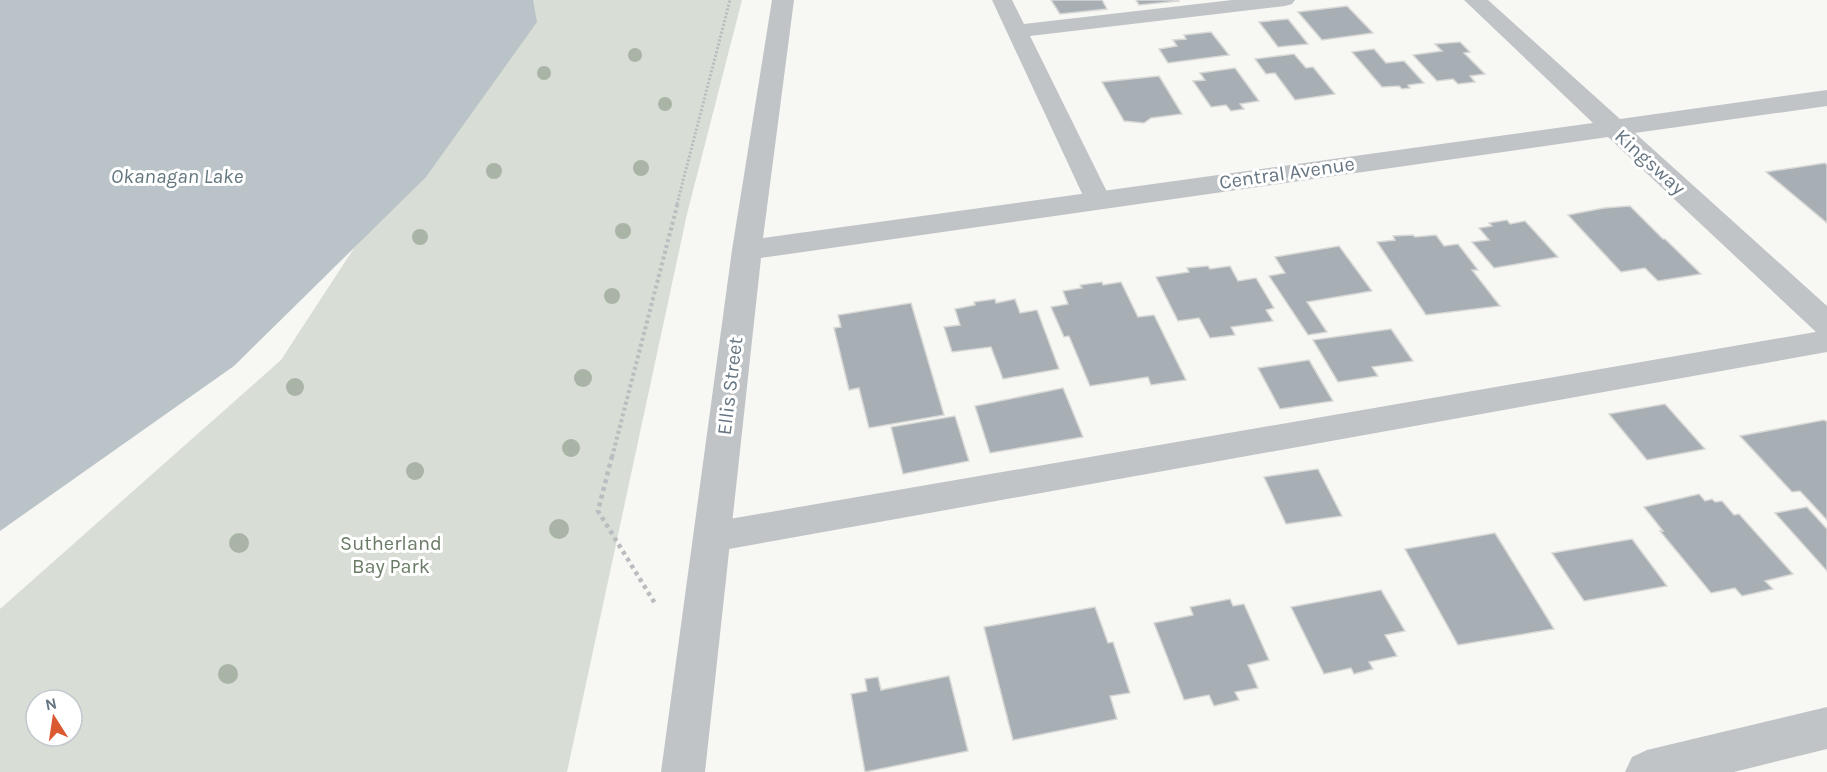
<svg xmlns="http://www.w3.org/2000/svg" width="1827" height="772" font-family="Karla,sans-serif">
<style>
.green{fill:#d8ddd5;fill-rule:evenodd}
.water{fill:#b9c3c8}
.building{fill:#a7afb4;stroke:#d8d8d6;stroke-width:1.5}
.lines{fill:none;stroke-linecap:round;stroke-linejoin:round}
.path-far2{stroke:#babdbf;stroke-width:3;stroke-dasharray:2 2;stroke-linecap:butt}
.path-far1{stroke:#babdbf;stroke-width:4;stroke-dasharray:3 3;stroke-linecap:butt}
.path{stroke:#babdbf;stroke-width:4.5;stroke-dasharray:4 4;stroke-linecap:butt}
.service{fill:#c0c4c7;fill-rule:evenodd}
.minor{fill:#c0c4c7;fill-rule:evenodd}
.tree{fill:#a9b3a6}
.labels{text-anchor:middle;dominant-baseline:central;stroke-width:6;stroke-linejoin:round;paint-order:stroke}
.street-label{font-size:20px;fill:#677683;stroke:#fff}
.park-label{font-size:20px;fill:#6a7b66;stroke:#fff}
.water-label{font-size:21px;font-style:italic;fill:#63777f;stroke:#fff}
</style>
<rect width="100%" height="100%" fill="#f7f7f4"/>
<path class="green" d="M 450,0 L 742,0 L 687,214 L 567,772 L 0,772 L 0,609 L 281,360 L 461,84 ZM 36,700 L 72,700 L 72,736 L 36,736 Z"/>
<polygon class="water" points="0,0 533,0 537,22 426,177 234,366 0,531"/>
<g class="building">
<polygon points="1051,0 1102,0 1107,9 1060,14"/>
<polygon points="1136,0 1178,0 1179,1 1139,5"/>
<polygon points="1347,6 1373,33 1322,40 1298,12"/>
<polygon points="1288,19 1308,44 1278,47 1259,22"/>
<polygon points="1211,32 1229,55 1168,63 1159,49 1177,46 1173,40 1186,39 1184,35"/>
<polygon points="1460,42 1470,52 1464,53 1485,74 1470,76 1475,82 1458,84 1453,79 1437,81 1413,55 1442,51 1435,44"/>
<polygon points="1374,49 1386,63 1404,61 1424,83 1408,85 1410,88 1402,89 1399,86 1382,87 1352,52"/>
<polygon points="1294,54 1306,68 1313,67 1335,94 1295,100 1275,73 1266,74 1255,59"/>
<polygon points="1235,68 1259,101 1240,104 1244,109 1231,111 1226,105 1211,107 1193,81 1205,80 1200,73"/>
<polygon points="1159,76 1182,114 1151,118 1144,123 1124,121 1102,82"/>
<polygon points="1825,163 1827,165 1827,223 1766,172"/>
<polygon points="1630,206 1663,239 1665,239 1701,274 1658,281 1645,268 1621,272 1568,215 1604,208"/>
<polygon points="1507,220 1510,224 1525,221 1558,257 1494,268 1472,242 1489,240 1479,228 1492,226 1489,223"/>
<polygon points="1413,235 1415,237 1436,235 1444,246 1458,244 1478,270 1472,270 1500,306 1426,315 1377,242 1395,240 1393,236"/>
<polygon points="1339,246 1372,291 1307,302 1327,332 1308,335 1269,276 1285,273 1275,257"/>
<polygon points="1208,266 1210,269 1230,266 1238,281 1256,278 1274,308 1266,310 1273,321 1231,327 1235,335 1210,338 1199,318 1178,321 1156,277 1189,272 1187,268"/>
<polygon points="1102,282 1103,285 1121,282 1138,317 1154,315 1186,380 1151,385 1148,377 1090,386 1069,336 1064,337 1051,307 1068,304 1063,291 1082,288 1080,285"/>
<polygon points="995,299 996,303 1015,299 1020,313 1037,310 1059,369 1003,379 991,347 952,352 944,327 960,325 955,309 975,305 974,302"/>
<polygon points="911,303 944,415 869,428 859,388 849,390 834,328 841,327 838,315"/>
<polygon points="1391,329 1413,361 1372,367 1378,376 1338,382 1313,340"/>
<polygon points="1309,360 1333,401 1280,409 1258,368"/>
<polygon points="1063,388 1083,437 990,453 975,406"/>
<polygon points="1665,404 1705,449 1647,460 1609,414"/>
<polygon points="955,416 969,461 903,474 891,427"/>
<polygon points="1824,420 1827,422 1827,520 1800,491 1792,492 1740,436"/>
<polygon points="1318,469 1342,516 1286,524 1264,477"/>
<polygon points="1699,494 1705,501 1712,499 1715,502 1722,501 1734,515 1739,514 1793,574 1765,581 1773,589 1742,596 1735,588 1711,593 1660,531 1663,531 1644,507"/>
<polygon points="1807,507 1827,529 1827,571 1775,513"/>
<polygon points="1495,533 1554,629 1458,645 1405,549"/>
<polygon points="1632,539 1667,586 1584,601 1552,553"/>
<polygon points="1381,590 1405,631 1385,635 1397,656 1369,662 1373,669 1354,674 1351,668 1324,674 1291,607"/>
<polygon points="1230,599 1233,606 1244,604 1269,660 1248,665 1258,688 1235,692 1239,700 1214,706 1209,695 1184,700 1154,623 1193,615 1190,607"/>
<polygon points="1095,607 1108,643 1113,642 1130,693 1110,696 1117,719 1013,740 984,627"/>
<polygon points="949,676 968,751 865,772 851,694 867,691 865,679 878,677 881,690"/>
</g>
<g class="lines">
<polyline class="path-far2" points="677,204 730,0"/>
<polyline class="path-far1" points="612,457 678,202"/>
<polyline class="path" points="612,456 598,511 656,605"/>
<g class="service">
<polygon points="992,0 1012,0 1024,24 1232,0 1295,0 1292,4 1285,6 1030,36 1111,200 1107,206 1098,208 1089,206 1085,200"/>
<polygon points="1827,330 1827,352 712,552 700,547 695,537 700,527 712,522"/>
</g>
<g class="minor">
<polygon points="772,0 794,0 763,238 1593,123 1464,0 1488,0 1620,119 1827,90 1827,106 1635,133 1827,306 1827,335 1816,332 1608,137 761,258 705,772 661,772 732,250"/>
<polygon points="1827,707 1827,749 1734,772 1625,772 1632,757 1647,750"/>
</g>
</g>
<g class="tree">
<circle cx="635" cy="55" r="7"/>
<circle cx="544" cy="73" r="7"/>
<circle cx="665" cy="104" r="7"/>
<circle cx="641" cy="168" r="8"/>
<circle cx="494" cy="171" r="8"/>
<circle cx="623" cy="231" r="8"/>
<circle cx="420" cy="237" r="8"/>
<circle cx="612" cy="296" r="8"/>
<circle cx="583" cy="378" r="9"/>
<circle cx="295" cy="387" r="9"/>
<circle cx="571" cy="448" r="9"/>
<circle cx="415" cy="471" r="9"/>
<circle cx="559" cy="529" r="10"/>
<circle cx="239" cy="543" r="10"/>
<circle cx="228" cy="674" r="10"/>
</g>
<g class="labels">
<g class="street-label">
<text transform="translate(1650 162) rotate(42)">Kingsway</text>
<text transform="translate(1287 173) rotate(-8)">Central Avenue</text>
<text transform="translate(730 386) rotate(-83)">Ellis Street</text>
</g>
<g class="park-label">
<text x="391" y="543">Sutherland<tspan x="391" dy="23">Bay Park</tspan></text>
</g>
<g class="water-label">
<text x="177" y="176">Okanagan Lake</text>
</g>
</g>
<g transform="translate(54 718) rotate(348)"><circle r="28" fill="#ffffff" stroke="#c2c8cd" stroke-width="1.5"/>
<path d="M0-4.5L10 22L0 15L-10 22Z" fill="#da5930"/>
<text y="-9" font-size="16" font-weight="bold" text-anchor="middle" fill="#677683">N</text>
</g>
</svg>
